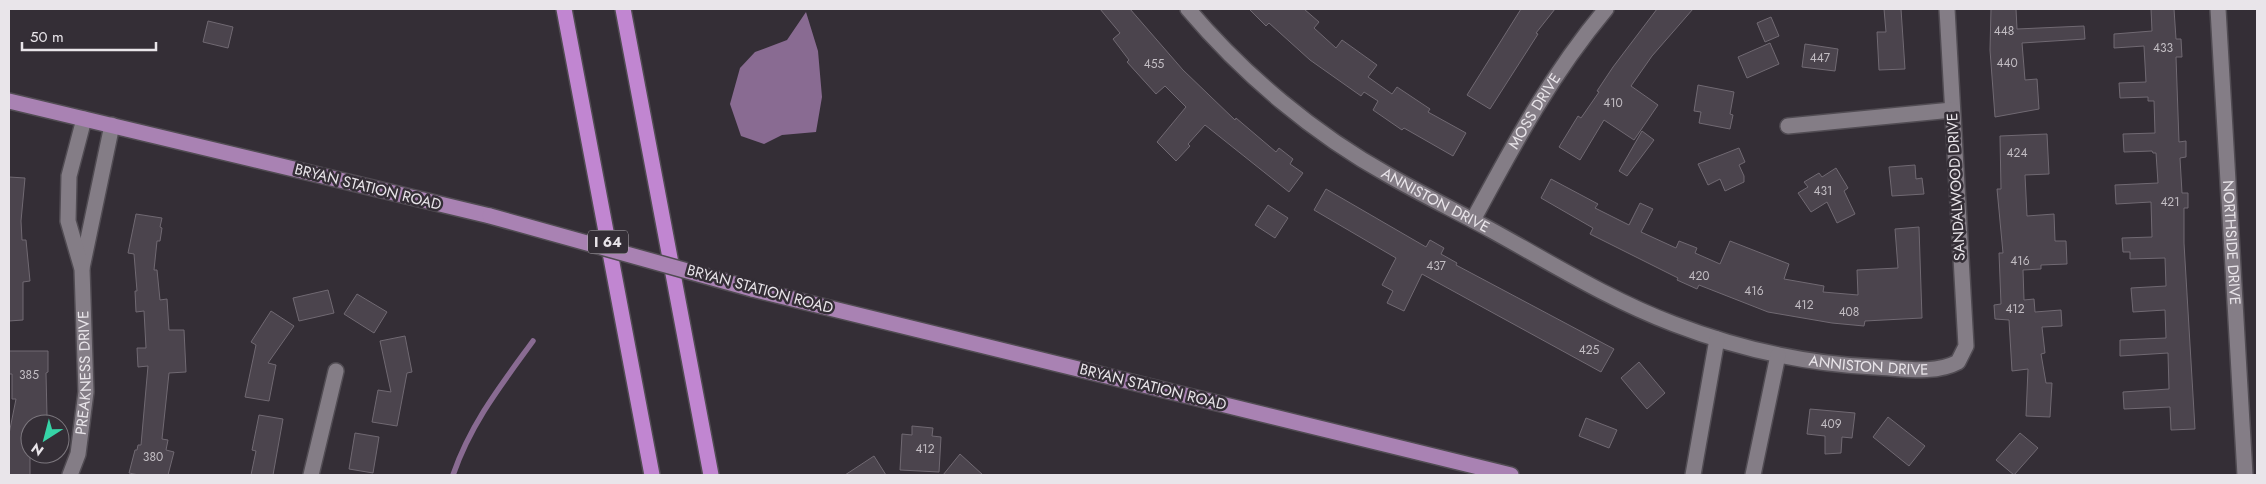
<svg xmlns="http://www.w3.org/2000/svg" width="2266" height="484" font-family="Jost,sans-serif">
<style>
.water{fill:#896b92}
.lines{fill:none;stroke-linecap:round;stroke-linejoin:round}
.stream{stroke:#896b92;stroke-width:5.5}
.building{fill:#4b444d;stroke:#706972}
.minor-casing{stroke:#514c53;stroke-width:18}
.major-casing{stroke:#514c53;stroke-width:18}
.highway-casing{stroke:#514c53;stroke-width:18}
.minor{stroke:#847d86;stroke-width:15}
.major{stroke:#a982b3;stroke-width:15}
.highway{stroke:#c186d1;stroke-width:15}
.major-bridge-casing{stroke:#514c53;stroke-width:18;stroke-linecap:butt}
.major-bridge{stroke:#a982b3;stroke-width:15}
.labels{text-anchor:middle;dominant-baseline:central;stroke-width:5;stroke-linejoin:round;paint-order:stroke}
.number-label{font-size:12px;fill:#c2bdc3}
.shield{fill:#342e36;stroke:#b3aeb4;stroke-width:1}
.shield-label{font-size:14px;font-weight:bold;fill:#e9e5ea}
.street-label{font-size:15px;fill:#e9e5ea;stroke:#342e36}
</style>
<rect width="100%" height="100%" fill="#342e36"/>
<polygon class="water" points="806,12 818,51 822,97 816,132 782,135 764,144 741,136 730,104 740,68 755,52 787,40"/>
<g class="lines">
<path class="stream" d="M 453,475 C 471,423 501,385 533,341"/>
</g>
<g class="building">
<polygon points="1100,9 1130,9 1183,70 1235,120 1236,118 1276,152 1279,148 1293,159 1290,164 1303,173 1289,192 1205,125 1188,144 1190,146 1176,161 1157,142 1186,107 1165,86 1156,94 1127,62 1129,60 1113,39 1120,33"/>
<polygon points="1249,9 1304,9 1319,22 1314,28 1336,48 1342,40 1377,65 1368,77 1392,94 1397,87 1430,109 1428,112 1466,133 1453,156 1404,128 1402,130 1373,110 1378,101 1364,92 1361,96 1310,60 1269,23 1266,26"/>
<polygon points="1521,9 1555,9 1536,33 1538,34 1490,109 1467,95"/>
<polygon points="1657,9 1693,9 1652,56 1631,86 1658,105 1634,140 1604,120 1580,160 1559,147 1578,116 1581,118 1599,92 1597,91 1613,67"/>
<polygon points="1884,9 1901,9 1905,69 1879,70 1877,32 1886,32"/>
<polygon points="1991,9 2016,9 2017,29 2084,26 2085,39 2022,43 2025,80 2037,79 2039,109 1995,117 1990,50"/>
<polygon points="2151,9 2174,9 2176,39 2181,39 2182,57 2176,57 2179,142 2186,141 2186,157 2180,158 2182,193 2188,193 2188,208 2184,208 2184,243 2195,429 2171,430 2170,407 2124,409 2123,392 2169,389 2168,353 2120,356 2120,340 2166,338 2165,310 2133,312 2131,288 2166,286 2165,258 2130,259 2130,252 2123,252 2122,238 2152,237 2151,202 2116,204 2115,185 2158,183 2156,153 2153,153 2152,151 2124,152 2123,134 2155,133 2154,101 2148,101 2148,97 2120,98 2119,83 2146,82 2144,46 2114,48 2114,34 2152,31"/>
<polygon points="1771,17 1779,36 1765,42 1757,23"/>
<polygon points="208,21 233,27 228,48 203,42"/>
<polygon points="1770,43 1779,64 1747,78 1738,57"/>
<polygon points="1805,44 1838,49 1835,71 1802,67"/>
<polygon points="1698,85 1734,92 1730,114 1733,115 1730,129 1699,123 1701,112 1694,111"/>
<polygon points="1642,131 1654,140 1627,176 1619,171"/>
<polygon points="2047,134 2049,174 2025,175 2027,216 2054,214 2055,241 2066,241 2067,264 2041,265 2041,269 2023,270 2024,300 2034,299 2035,312 2061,310 2062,326 2042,327 2045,353 2041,354 2046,383 2052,383 2050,417 2026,416 2028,369 2012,371 2009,320 1995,319 1994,305 2001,304 1999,253 2003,253 1997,189 2001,189 2000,136"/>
<polygon points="1739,148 1745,162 1739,165 1744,176 1744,182 1725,191 1720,179 1708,185 1698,164"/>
<polygon points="1915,165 1916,179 1922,178 1924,194 1892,196 1889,167"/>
<polygon points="1836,168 1848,188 1844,191 1855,214 1837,223 1827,202 1811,212 1798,193 1808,187 1804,182 1819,173 1822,177"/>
<polygon points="9,177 25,178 21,221 22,240 26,240 30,281 23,282 23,320 9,321"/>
<polygon points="1551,179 1598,204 1595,208 1629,225 1640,203 1653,209 1641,232 1676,248 1679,241 1697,248 1695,253 1720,264 1730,241 1789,264 1784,279 1824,286 1823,292 1858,295 1857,270 1898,268 1895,229 1919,227 1922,318 1865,321 1864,326 1832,323 1768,312 1699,285 1697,289 1677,280 1678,278 1590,234 1593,228 1541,198"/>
<polygon points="1326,189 1426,247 1430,240 1444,248 1441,254 1457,263 1456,265 1614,349 1601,372 1422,274 1404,311 1387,303 1393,291 1382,285 1396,258 1314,210"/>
<polygon points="1268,205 1288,218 1275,238 1255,225"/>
<polygon points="136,214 162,218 160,227 162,228 160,241 157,241 154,270 157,270 160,300 167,299 169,330 184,330 186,372 169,373 162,439 168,440 166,450 174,452 168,475 139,475 129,473 135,450 137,450 138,445 141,445 148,366 138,367 137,348 146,348 144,311 136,312 135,291 137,291 134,254 128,253"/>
<polygon points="328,290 334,313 299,321 293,298"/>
<polygon points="357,294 387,312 374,333 344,314"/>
<polygon points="271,311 294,326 268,363 276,365 269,401 245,397 256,345 251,342"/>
<polygon points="405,336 412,372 407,373 397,426 372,422 378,390 391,392 380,341"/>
<polygon points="9,351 48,351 48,372 46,373 47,416 45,424 30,424 30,475 9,475 9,434 16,399 12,399 12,374 9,374"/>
<polygon points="1639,362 1665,393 1647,409 1621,378"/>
<polygon points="1810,409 1855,413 1852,438 1842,437 1841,453 1825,454 1825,436 1807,434"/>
<polygon points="259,415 283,419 273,475 251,475 256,451 252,450"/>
<polygon points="1888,417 1925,446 1909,466 1873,437"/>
<polygon points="1586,418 1617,430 1609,448 1579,436"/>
<polygon points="912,426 933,428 932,436 941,437 939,472 900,470 902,434 912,435"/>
<polygon points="355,433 379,437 373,473 349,469"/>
<polygon points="2020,433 2038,448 2014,475 1996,460"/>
<polygon points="960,454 983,475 943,475"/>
<polygon points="874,456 886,475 845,475"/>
</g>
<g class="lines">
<defs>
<g id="minor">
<path id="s1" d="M 1188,9 C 1244,75 1314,134 1390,176 C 1423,195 1458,212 1491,230 C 1551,263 1610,300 1674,324 C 1739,349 1807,364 1875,367 C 1901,368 1934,375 1958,362 L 1966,346 L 1947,9"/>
<path id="s2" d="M 2218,9 L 2245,475"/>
<polyline points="1788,126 1952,110"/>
<path id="s3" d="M 1473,220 C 1514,144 1550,76 1606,9"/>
<polyline points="82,268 112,125"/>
<path id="s4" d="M 70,475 L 78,454 L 86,392 L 82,269 L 68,221 L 69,176 L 84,119"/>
<polyline points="311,475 336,371"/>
<polyline points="1693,475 1717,339"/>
<polyline points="1753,475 1778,355"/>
</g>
<g id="major">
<polyline points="9,101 490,216"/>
<polyline points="752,289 1511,475"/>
</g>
<g id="highway">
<polyline points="564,9 652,475"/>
<polyline points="623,9 711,475"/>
</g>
</defs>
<use href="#minor" class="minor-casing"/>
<use href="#major" class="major-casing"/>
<use href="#highway" class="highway-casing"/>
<use href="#minor" class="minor"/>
<use href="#major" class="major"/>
<use href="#highway" class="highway"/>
<defs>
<polyline id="major-bridge" points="490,216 752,289"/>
</defs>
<use href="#major-bridge" class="major-bridge-casing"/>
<use href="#major-bridge" class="major-bridge"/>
</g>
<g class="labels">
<g class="number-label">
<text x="2004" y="31">448</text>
<text x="2163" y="48">433</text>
<text x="1820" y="58">447</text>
<text x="2007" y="63">440</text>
<text x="1154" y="64">455</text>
<text x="1613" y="103">410</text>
<text x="2017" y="153">424</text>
<text x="1823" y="191">431</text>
<text x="2170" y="202">421</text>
<text x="2020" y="261">416</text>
<text x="1436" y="266">437</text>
<text x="1699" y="276">420</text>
<text x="1754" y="291">416</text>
<text x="1804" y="305">412</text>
<text x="2015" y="309">412</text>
<text x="1849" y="312">408</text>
<text x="1589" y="350">425</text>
<text x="29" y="375">385</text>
<text x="1831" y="424">409</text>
<text x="925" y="449">412</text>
<text x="153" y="457">380</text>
</g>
<rect class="shield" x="588" y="230.5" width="40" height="23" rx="4"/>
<g class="shield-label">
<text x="608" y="242">I 64</text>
</g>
<g class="street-label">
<text stroke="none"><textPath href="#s3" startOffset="125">MOSS DRIVE</textPath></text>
<text transform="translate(368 187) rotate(14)">BRYAN STATION ROAD</text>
<text transform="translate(1956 187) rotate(-93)">SANDALWOOD DRIVE</text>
<text stroke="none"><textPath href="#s1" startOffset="315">ANNISTON DRIVE</textPath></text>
<text stroke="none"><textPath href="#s2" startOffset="234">NORTHSIDE DRIVE</textPath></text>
<text transform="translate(760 289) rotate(15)">BRYAN STATION ROAD</text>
<text stroke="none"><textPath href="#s1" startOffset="784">ANNISTON DRIVE</textPath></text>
<text stroke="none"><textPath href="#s4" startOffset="104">PREAKNESS DRIVE</textPath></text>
<text transform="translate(1153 387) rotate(14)">BRYAN STATION ROAD</text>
</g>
</g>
<rect width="2266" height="484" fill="none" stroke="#e9e5ea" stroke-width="20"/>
<g transform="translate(45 439) rotate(216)"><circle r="24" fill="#342e36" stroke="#7c777e"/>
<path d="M0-4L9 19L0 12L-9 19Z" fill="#36d4a7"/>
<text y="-8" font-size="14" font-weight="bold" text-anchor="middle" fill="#e9e5ea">N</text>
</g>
<path d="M22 42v8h134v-8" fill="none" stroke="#e9e5ea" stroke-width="2.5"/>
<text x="30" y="42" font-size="15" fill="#e9e5ea" stroke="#342e36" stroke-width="4" paint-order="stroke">50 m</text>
</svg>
